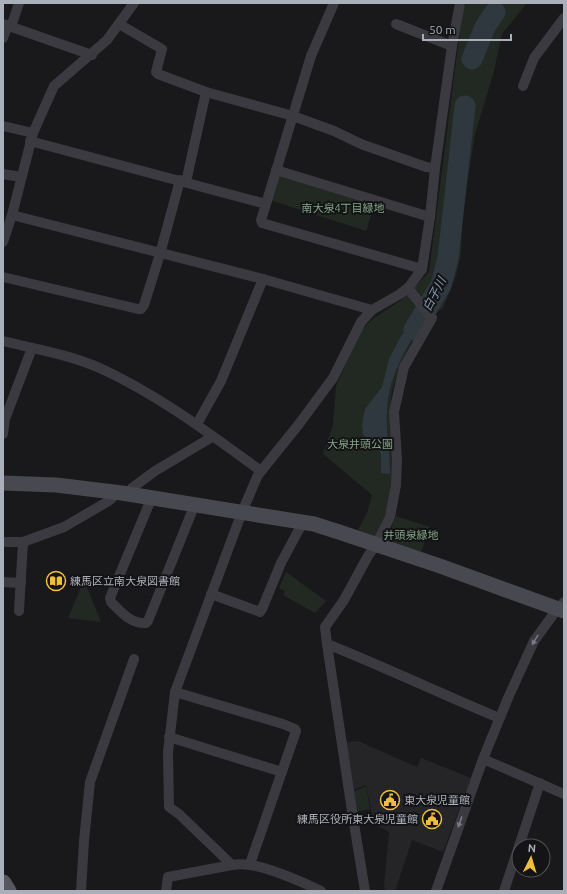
<svg xmlns="http://www.w3.org/2000/svg" width="567" height="894" font-family="Ubuntu,'Noto Sans JP',sans-serif">
<style>
.built{fill:#252528}
.green{fill:#212922}
.water{fill:#2f373f}
.lines{fill:none;stroke-linecap:round;stroke-linejoin:round}
.river{stroke:#2f373f;stroke-width:21}
.street{stroke:#3a3a40;stroke-width:10}
.secondary{stroke:#484950;stroke-width:15}
.primary{stroke:#56575f;stroke-width:17}
.oneway{fill:#787a83}
.labels{text-anchor:middle;dominant-baseline:central;stroke-width:4;stroke-linejoin:round;paint-order:stroke}
.park-label{font-size:11px;fill:#83a587;stroke:#141416}
.poi-label{font-size:11px;fill:#abafba;stroke:#141416;text-anchor:start}
.water-label{font-size:12px;font-style:italic;fill:#839ab4;stroke:#141416}
</style>
<rect width="100%" height="100%" fill="#19191b"/>
<polygon class="built" points="358,741 417,767 421,758 471,778 443,852 412,840 395,891 385,891 384,885 389,832 374,824 366,785 353,790 346,745 348,742"/>
<g class="green">
<polygon points="467,3 527,3 502,34 493,75 475,134 463,210 461,254 456,276 443,308 427,319 412,341 400,365 392,391 390,410 393,471 387,511 374,539 356,533 367,513 372,495 323,454 333,425 336,386 361,330 374,318 403,299 429,272 463,7"/>
<polygon points="281,174 375,203 366,231 270,200 278,176"/>
<polygon points="396,516 430,527 421,553 389,542 387,539"/>
<polygon points="286,572 326,601 315,613 283,595 285,591 279,588"/>
<polygon points="84,580 101,622 68,618"/>
<polygon points="366,786 370,809 356,812 353,792"/>
</g>
<path class="water" d="M 421,307 L 427,315 C 408,344 389,374 387,410 C 386,431 390,453 390,474 L 381,473 L 381,454 L 373,441 L 368,441 L 363,434 L 362,425 L 365,409 L 382,387 L 389,359 L 400,338 Z"/>
<g class="lines">
<g class="river">
<polyline points="472,59 485,27 495,12"/>
<polyline points="414,330 441,285 448,258 465,106"/>
</g>
<g class="street">
<polyline points="334,3 311,56 266,204 261,220 262,223 422,269"/>
<polyline points="3,24 92,55"/>
<polyline points="119,24 162,49 156,72 158,74 206,92 293,116 334,131 361,144 426,167 435,168"/>
<polyline points="396,24 452,46"/>
<polyline points="11,27 19,3"/>
<polyline points="3,38 8,25"/>
<polyline points="523,86 534,58 564,18"/>
<polyline points="3,126 33,133"/>
<polyline points="30,141 266,204"/>
<polyline points="276,170 430,217"/>
<polyline points="3,174 21,177"/>
<polyline points="186,182 206,92"/>
<polyline points="12,215 263,279 372,310"/>
<polyline points="3,242 12,215 33,133 54,86 107,40 134,3"/>
<polyline points="3,277 138,309 141,309 144,305 160,254 180,180"/>
<path d="M 409,287 L 411,292 L 432,318 L 404,367 L 394,412 L 397,460 L 396,485 L 390,517 L 376,545 L 368,556 L 344,600 L 325,627 L 327,644 C 385,667 441,694 499,718"/>
<path d="M 3,341 C 36,349 71,355 102,369 C 160,396 210,434 261,471"/>
<polyline points="197,424 221,381 263,279"/>
<polyline points="3,434 5,419 32,348"/>
<polyline points="130,494 132,488 155,471 212,437"/>
<path d="M 152,497 L 110,598 L 111,602 C 121,612 131,624 146,623 L 148,621 L 195,504"/>
<polyline points="3,542 23,542 64,527 107,502 112,498 115,492"/>
<polyline points="3,582 21,583"/>
<polyline points="211,594 260,612 262,609 281,563 303,522"/>
<polyline points="19,611 23,542"/>
<polyline points="327,644 352,811 365,891"/>
<polyline points="175,692 283,724 295,729 296,731 250,864"/>
<polyline points="169,737 282,772"/>
<polyline points="483,759 564,794"/>
<polyline points="519,846 540,783"/>
<polyline points="232,865 179,814 169,807 168,752 175,692 242,512 258,475 299,424 333,378 361,322 372,310 400,294 409,287 422,269 430,217 435,168 452,46 460,3"/>
<polyline points="81,891 84,841 90,782 134,659"/>
<path d="M 166,891 L 168,877 L 232,865 C 238,864 244,864 250,865 C 270,868 303,882 321,891"/>
<polyline points="436,891 483,759 508,698 534,641 555,612 564,602"/>
<polyline points="504,891 519,846"/>
</g>
<polyline class="secondary" points="3,483 56,485 122,493 314,524 342,533 440,566 564,611"/>
<polyline class="primary" points="3,883 8,891"/>
</g>
<defs><path id="oneway-solid" d="M-6-.8H1V-3.2L6.5 0L1 3.2V.8H-6Z"/></defs>
<g class="oneway">
<use href="#oneway-solid" transform="translate(535 640) rotate(121)"/>
<use href="#oneway-solid" transform="translate(460 822) rotate(110)"/>
</g>
<defs>
<symbol id="library-ring" viewBox="-11 -11 22 22"><circle r="9.5" fill="#141416" stroke="#efbe3d" stroke-width="1.5"/><path d="M-6-4Q-3-5.5-.7-3.5V5Q-3 3-6 4ZM6-4Q3-5.5 .7-3.5V5Q3 3 6 4Z" fill="#efbe3d"/></symbol>
<symbol id="civic-ring" viewBox="-11 -11 22 22"><circle r="9.5" fill="#141416" stroke="#efbe3d" stroke-width="1.5"/><path d="M-.6-6.5H3V-4.5H.6V-3L4-1V1h2V6H-6V1h2V-1L-.6-3ZM-1.2 2.5V6h2.4V2.5Z" fill="#efbe3d"/></symbol>
</defs>
<g fill-rule="evenodd">
<use href="#library-ring" x="45" y="570" width="22" height="22"/>
<use href="#civic-ring" x="379" y="789" width="22" height="22"/>
<use href="#civic-ring" x="421" y="808" width="22" height="22"/>
</g>
<g class="labels">
<g class="park-label">
<text x="343" y="208">南大泉4丁目緑地</text>
<text x="360" y="444">大泉井頭公園</text>
<text x="411" y="535">井頭泉緑地</text>
</g>
<g class="poi-label">
<text x="70" y="581">練馬区立南大泉図書館</text>
<text x="404" y="800">東大泉児童館</text>
<text x="418" y="819" text-anchor="end">練馬区役所東大泉児童館</text>
</g>
<g class="water-label">
<text transform="translate(434 294) rotate(-63)">白子川</text>
</g>
</g>
<rect width="567" height="894" fill="none" stroke="#abafba" stroke-width="8"/>
<g transform="translate(531 858) rotate(5)"><circle r="19" fill="#141416" stroke="#505258"/>
<path d="M0-3L7 15L0 10L-7 15Z" fill="#efbe3d"/>
<text y="-6" font-size="11" font-weight="bold" text-anchor="middle" fill="#abafba">N</text>
</g>
<path d="M423 34v6h88v-6" fill="none" stroke="#abafba" stroke-width="2"/>
<text x="429" y="34" font-size="12" fill="#abafba" stroke="#141416" stroke-width="3" paint-order="stroke">50 m</text>
</svg>
